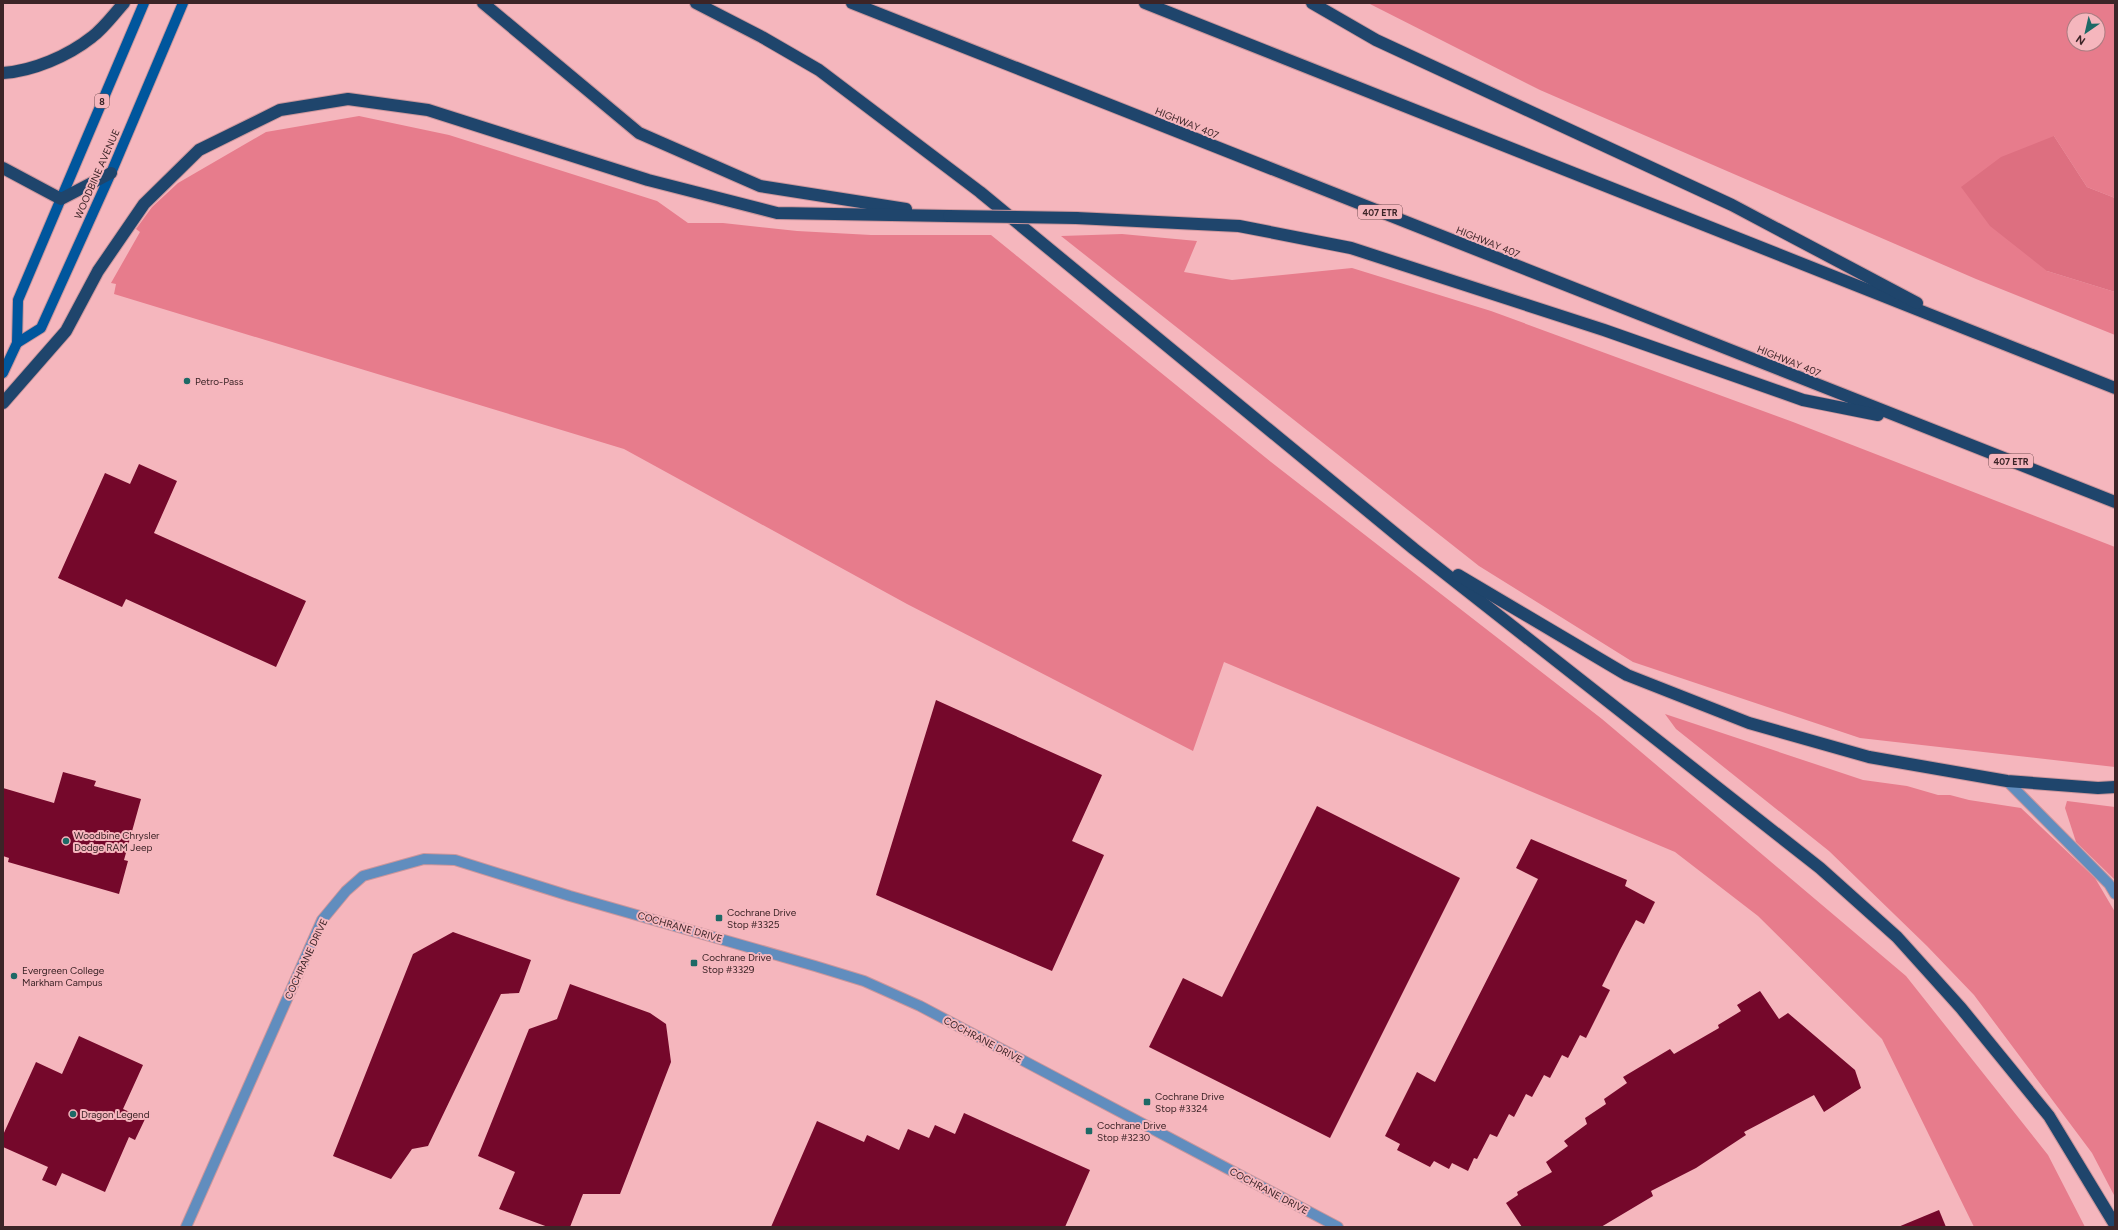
<svg xmlns="http://www.w3.org/2000/svg" width="2118" height="1230" font-family="Figtree,sans-serif">
<style>
.green{fill:#e77c8c;fill-rule:evenodd}
.forest{fill:#dd6f80}
.building{fill:#75082b}
.lines{fill:none;stroke-linecap:round;stroke-linejoin:round}
.minor-casing{stroke:#cc969c;stroke-width:12}
.major-casing{stroke:#cc969c;stroke-width:12}
.highway-casing{stroke:#cc969c;stroke-width:14}
.minor{stroke:#618dbe;stroke-width:10}
.major{stroke:#00569d;stroke-width:10}
.highway{stroke:#1f456c;stroke-width:12}
.highway-bridge-casing{stroke:#cc969c;stroke-width:14;stroke-linecap:butt}
.highway-bridge{stroke:#1f456c;stroke-width:12}
.poi-dot{fill:#1d6966;stroke:#f5b6bd;stroke-width:1.5}
.labels{text-anchor:middle;dominant-baseline:central;stroke-width:4;stroke-linejoin:round;paint-order:stroke}
.shield{fill:#f5b6bd;stroke:#745054;stroke-width:1}
.shield-label{font-size:9px;font-weight:bold;fill:#3c2427}
.street-label{font-size:10px;fill:#3c2427;stroke:#f5b6bd}
.poi-label{font-size:10px;fill:#3c2427;stroke:#f5b6bd;text-anchor:start}
</style>
<rect width="100%" height="100%" fill="#f5b6bd"/>
<g class="green">
<path d="M 1368,3 L 2115,4 L 2115,198 L 2087,187 L 2054,136 L 2047,271 L 2115,292 L 2115,335 L 1976,279 L 1540,90 ZM 2074,20 L 2098,20 L 2098,44 L 2074,44 Z"/>
<polygon points="359,116 449,135 657,201 688,223 723,223 797,231 871,235 991,235 1271,462 1602,719 1906,976 2048,1155 2085,1227 1974,1227 1882,1039 1758,916 1675,852 1224,662 1193,751 907,604 624,449 114,294 116,284 111,283 140,232 136,229 152,207 178,183 266,132"/>
<polygon points="1122,234 1197,241 1184,272 1232,280 1352,268 1491,311 1793,422 2115,547 2115,767 1860,738 1633,662 1479,566 1061,236"/>
<polygon points="1665,714 1863,780 1907,786 1938,795 1950,795 1969,800 2021,808 2095,878 2115,912 2115,1197 2092,1153 1974,995 1927,946 1829,851 1676,729"/>
<polygon points="2067,801 2115,807 2115,880 2076,842 2065,808"/>
</g>
<polygon class="forest" points="2054,136 2087,187 2115,198 2115,292 2047,271 1990,226 1961,187 2001,157"/>
<g class="building">
<polygon points="139,464 177,481 154,533 306,601 276,667 126,599 122,607 58,578 105,473 130,484"/>
<polygon points="936,700 1102,775 1072,841 1104,855 1052,971 876,895"/>
<polygon points="63,772 96,781 94,786 141,799 124,860 128,861 119,894 8,862 9,858 3,856 3,788 54,803"/>
<polygon points="1317,806 1460,878 1330,1138 1149,1047 1183,978 1222,997"/>
<polygon points="1531,839 1627,880 1625,886 1655,902 1644,924 1636,920 1620,950 1602,986 1610,990 1586,1038 1580,1035 1568,1058 1562,1055 1550,1078 1544,1075 1532,1097 1526,1094 1514,1117 1509,1114 1497,1137 1490,1134 1477,1159 1474,1158 1468,1171 1452,1163 1449,1169 1434,1161 1430,1167 1397,1150 1400,1144 1385,1136 1417,1072 1435,1082 1536,883 1538,879 1516,868"/>
<polygon points="453,932 531,960 519,993 501,994 428,1146 412,1149 391,1179 333,1156 413,954"/>
<polygon points="570,984 650,1013 666,1024 671,1062 620,1194 583,1194 570,1227 548,1227 499,1209 515,1172 478,1156 529,1029 557,1019"/>
<polygon points="1760,991 1779,1019 1788,1013 1855,1070 1861,1088 1824,1112 1814,1095 1744,1132 1746,1135 1696,1168 1651,1191 1653,1196 1601,1227 1522,1227 1506,1203 1518,1195 1517,1192 1552,1172 1546,1162 1568,1146 1564,1141 1587,1124 1585,1118 1606,1104 1604,1099 1627,1083 1623,1077 1670,1049 1674,1054 1719,1028 1718,1025 1741,1011 1737,1005"/>
<polygon points="79,1036 143,1065 123,1109 145,1119 135,1140 129,1137 105,1192 62,1173 56,1186 42,1180 48,1167 3,1147 3,1135 36,1062 62,1074"/>
<polygon points="964,1113 1090,1170 1065,1227 771,1227 817,1121 864,1142 867,1135 899,1150 908,1129 929,1138 935,1125 955,1134"/>
<polygon points="1939,1210 1946,1227 1898,1227"/>
</g>
<g class="lines">
<defs>
<g id="minor">
<polyline points="2007,781 2109,884 2115,894"/>
<polyline points="186,1227 322,920 346,891 363,876 424,859 455,860 570,896 815,966 864,981 920,1006 1338,1227"/>
</g>
<g id="major">
<polyline points="17,343 41,328 111,173 183,3"/>
<polyline points="3,373 17,343 18,300 144,3"/>
</g>
<g id="highway">
<polyline points="483,3 639,133 760,186 906,209"/>
<polyline points="696,3 762,37 819,70 980,192 1414,549 1820,868 1897,937 1961,1008 2049,1116 2115,1225"/>
<polyline points="852,3 2115,502"/>
<polyline points="1145,3 2115,388"/>
<polyline points="1312,3 1376,40 1732,205 1917,303"/>
<path d="M 3,73 C 33,71 68,56 92,37 C 104,28 114,14 124,3"/>
<polyline points="3,168 61,199 111,173"/>
<polyline points="1076,218 1239,226 1351,248 1604,330 1803,400 1878,415"/>
<polyline points="3,403 66,331 98,271 144,204 199,150 280,110 348,99 428,110 648,180 777,213 949,216"/>
<polyline points="1458,575 1627,675 1749,723 1869,757 2007,781 2098,788 2115,787"/>
</g>
</defs>
<use href="#minor" class="minor-casing"/>
<use href="#major" class="major-casing"/>
<use href="#highway" class="highway-casing"/>
<use href="#minor" class="minor"/>
<use href="#major" class="major"/>
<use href="#highway" class="highway"/>
<defs>
<polyline id="highway-bridge" points="949,216 1076,218"/>
</defs>
<use href="#highway-bridge" class="highway-bridge-casing"/>
<use href="#highway-bridge" class="highway-bridge"/>
</g>
<g class="poi-dot">
<circle cx="187" cy="381" r="4"/>
<circle cx="66" cy="841" r="4"/>
<rect x="715" y="914" width="8" height="8" rx="2"/>
<rect x="690" y="959" width="8" height="8" rx="2"/>
<circle cx="14" cy="976" r="4"/>
<rect x="1143" y="1098" width="8" height="8" rx="2"/>
<circle cx="73" cy="1114" r="4"/>
<rect x="1085" y="1127" width="8" height="8" rx="2"/>
</g>
<g class="labels">
<g class="shield">
<rect x="95" y="94" width="14" height="14" rx="3"/>
<rect x="1358" y="205" width="44" height="14" rx="3"/>
<rect x="1989" y="454" width="44" height="14" rx="3"/>
</g>
<g class="shield-label">
<text x="102" y="101">8</text>
<text x="1380" y="212">407 ETR</text>
<text x="2011" y="461">407 ETR</text>
</g>
<g class="street-label">
<text transform="translate(1187 123) rotate(22)">HIGHWAY 407</text>
<text transform="translate(97 174) rotate(-66)">WOODBINE AVENUE</text>
<text transform="translate(1488 242) rotate(22)">HIGHWAY 407</text>
<text transform="translate(1789 361) rotate(22)">HIGHWAY 407</text>
<text transform="translate(680 927) rotate(16)">COCHRANE DRIVE</text>
<text transform="translate(306 959) rotate(-65)">COCHRANE DRIVE</text>
<text transform="translate(983 1040) rotate(28)">COCHRANE DRIVE</text>
<text transform="translate(1269 1191) rotate(28)">COCHRANE DRIVE</text>
</g>
<g class="poi-label">
<text x="195" y="381">Petro-Pass</text>
<text x="74" y="835">Woodbine Chrysler<tspan x="74" dy="12">Dodge RAM Jeep</tspan></text>
<text x="727" y="912">Cochrane Drive<tspan x="727" dy="12">Stop #3325</tspan></text>
<text x="702" y="957">Cochrane Drive<tspan x="702" dy="12">Stop #3329</tspan></text>
<text x="22" y="970">Evergreen College<tspan x="22" dy="12">Markham Campus</tspan></text>
<text x="1155" y="1096">Cochrane Drive<tspan x="1155" dy="12">Stop #3324</tspan></text>
<text x="81" y="1114">Dragon Legend</text>
<text x="1097" y="1125">Cochrane Drive<tspan x="1097" dy="12">Stop #3230</tspan></text>
</g>
</g>
<rect width="2118" height="1230" fill="none" stroke="#3c2427" stroke-width="8"/>
<g transform="translate(2086 32) rotate(214)"><circle r="19" fill="#f5b6bd" stroke="#ab7c81"/>
<path d="M0-3L7 15L0 10L-7 15Z" fill="#1d6966"/>
<text y="-6" font-size="11" font-weight="bold" text-anchor="middle" fill="#3c2427">N</text>
</g>
</svg>
